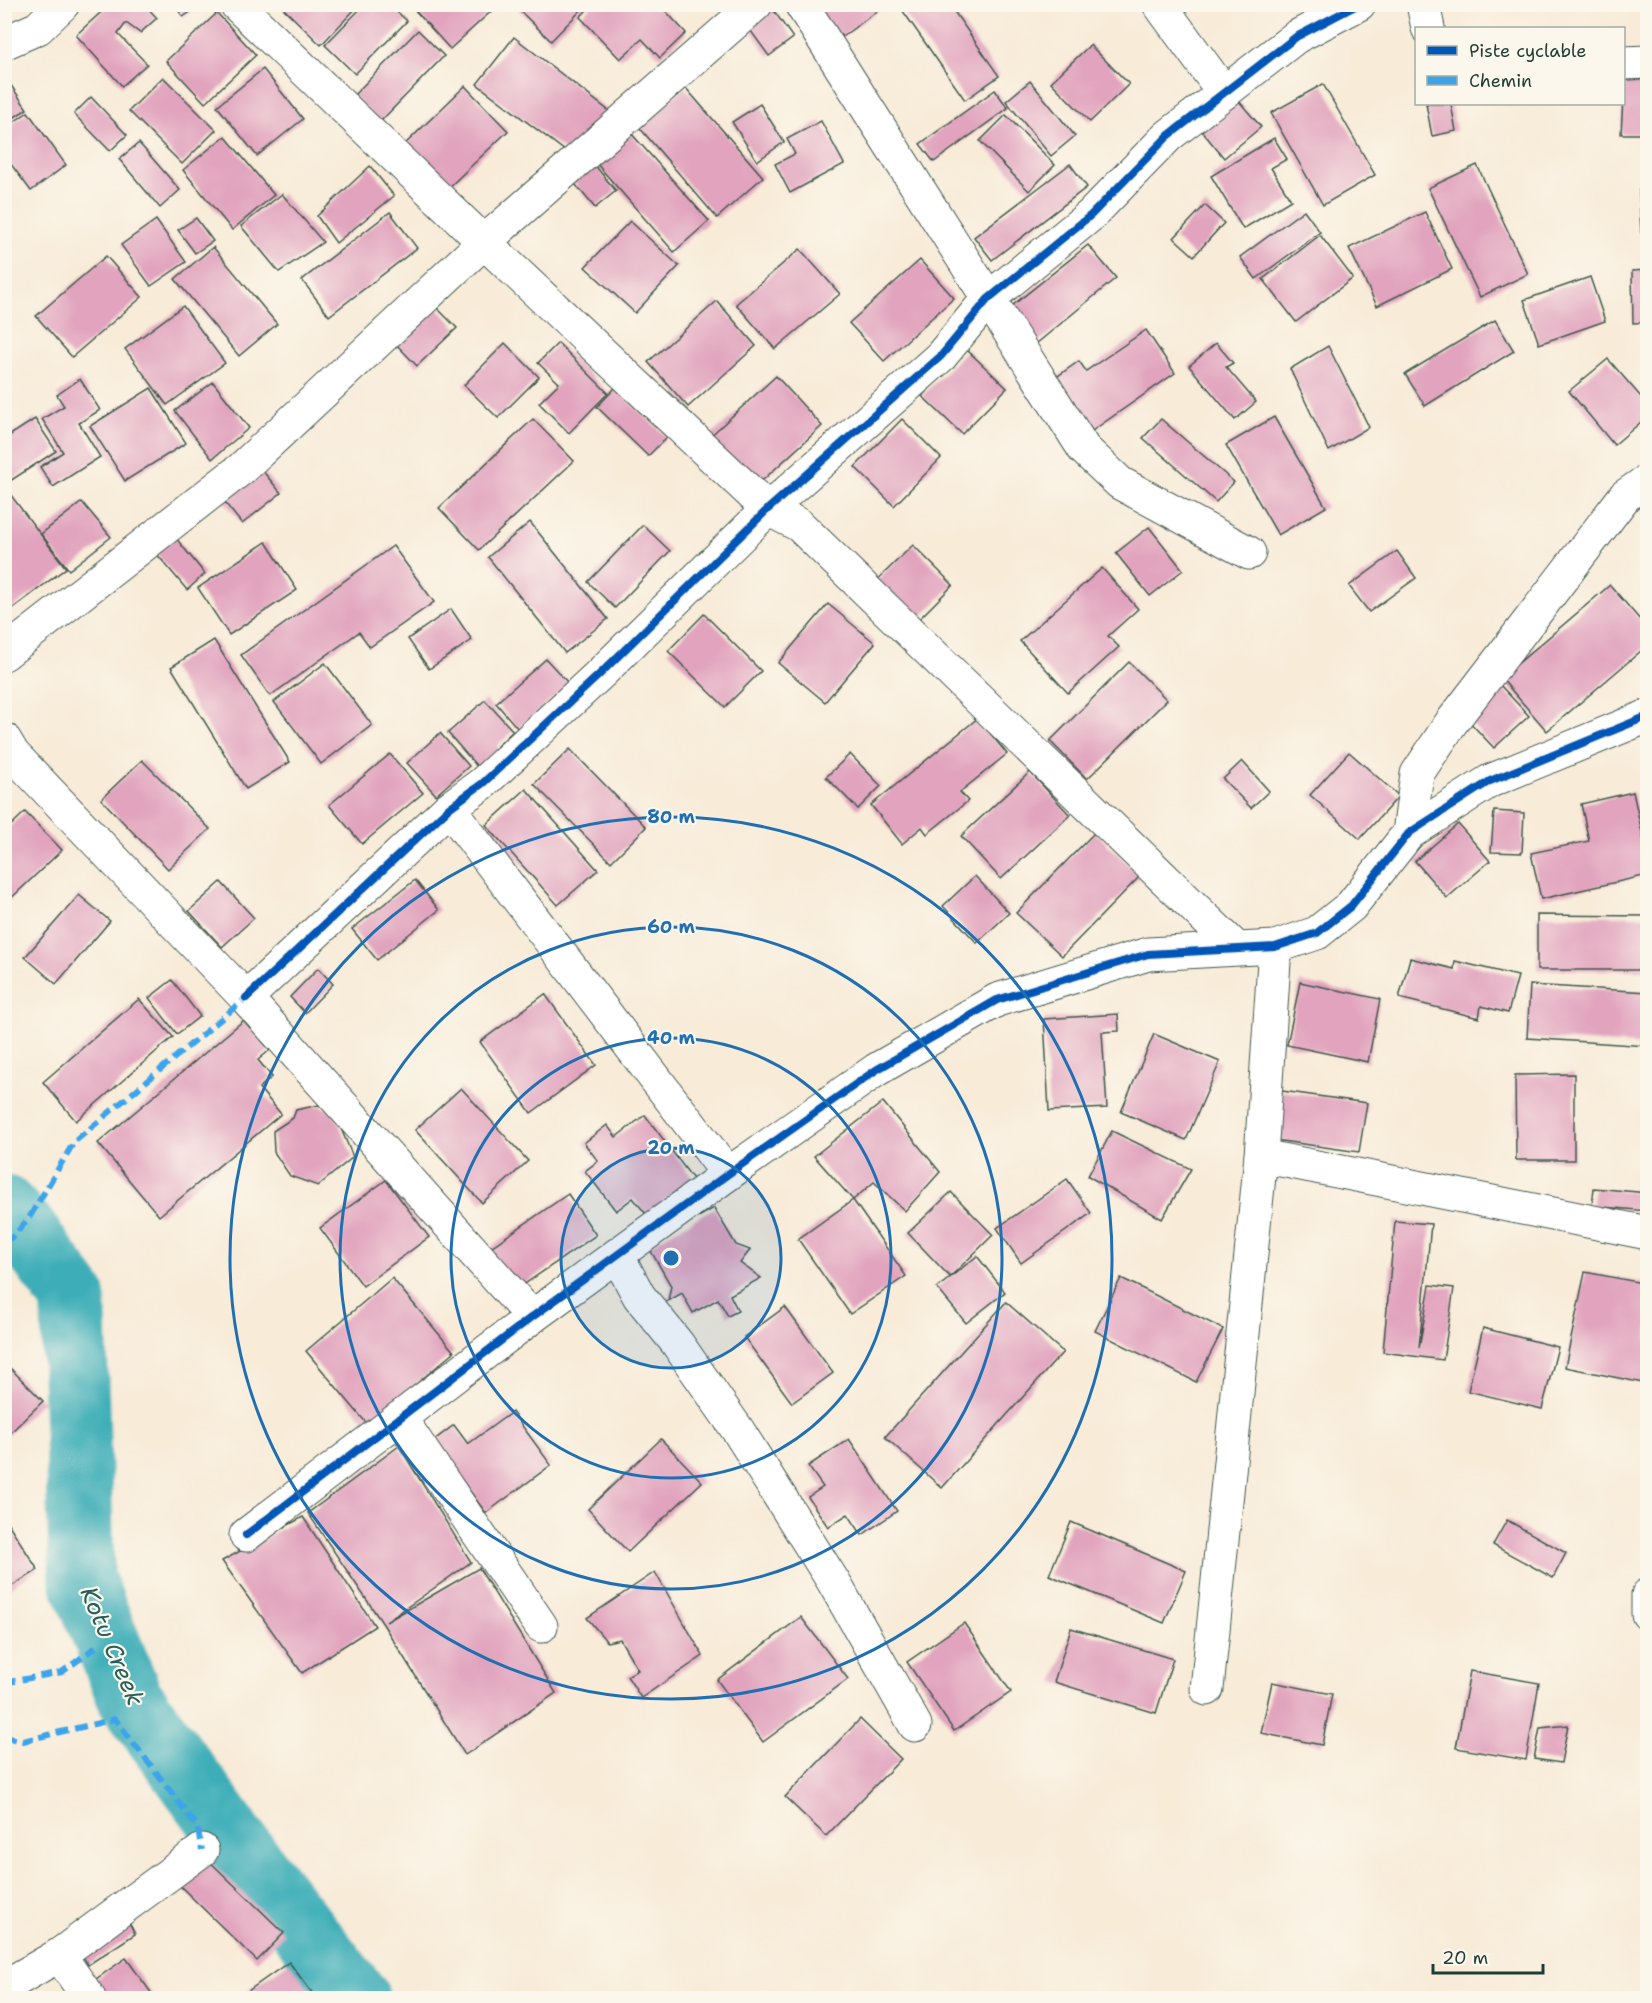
<svg xmlns="http://www.w3.org/2000/svg" width="1652" height="2003" font-family="'Shantell Sans',sans-serif">
<style>
.lines{fill:none;stroke-linecap:round;stroke-linejoin:round}
.river{stroke:#3eaeb8;stroke-width:66}
.building{fill:#e1a3bd}
.street-casing{stroke:#40574d;stroke-width:35}
.street{stroke:#fff;stroke-width:33}
.quiet{stroke:#3da4eb;stroke-width:6;stroke-dasharray:12 6;stroke-linecap:butt}
.cycleway-casing{stroke:#fbf7ec;stroke-width:11}
.cycleway{stroke:#0057b8;stroke-width:8}
.ring{fill:none;stroke:#1f6fb2;stroke-width:3}
.labels{text-anchor:middle;dominant-baseline:central;stroke-width:4.5;stroke-linejoin:round;paint-order:stroke}
.water-label{font-size:24px;font-style:italic;fill:#285f5c;stroke:#fbf7ec}
.centre{fill:#1f6fb2;stroke:#fbf7ec;stroke-width:3}
.ring-label{font-size:18px;text-anchor:middle;font-weight:bold;fill:#1f6fb2;stroke:#fbf7ec;stroke-width:4.5;stroke-linejoin:round;paint-order:stroke}
</style>
<rect width="100%" height="100%" fill="#fbf7ec"/>
<filter id="ink" filterUnits="userSpaceOnUse"><feTurbulence type="fractalNoise" baseFrequency=".0167" numOctaves="2"/><feDisplacementMap in="SourceGraphic" scale="12" xChannelSelector="R" yChannelSelector="G"/><feConvolveMatrix kernelMatrix="1 2 1 2 8 2 1 2 1" color-interpolation-filters="sRGB"/></filter>
<filter id="wash" filterUnits="userSpaceOnUse"><feTurbulence type="fractalNoise" baseFrequency=".008" numOctaves="4" result="noise"/><feDisplacementMap in="SourceGraphic" scale="24" xChannelSelector="R" yChannelSelector="G"/><feGaussianBlur stdDeviation="1.35" result="paint"/><feColorMatrix in="noise" values="0 0 0 0 0 0 0 0 0 0 0 0 0 0 0 0 0 1.4 0 .05"/><feComposite in="paint" operator="in"/></filter>
<g filter="url(#wash)">
<rect width="100%" height="100%" fill="#f8ebd8"/>
<g class="lines">
<polyline class="river" points="4,1208 22,1227 73,1297 82,1579 130,1698 253,1866 357,1998"/>
</g>
<g id="blocks">
<g class="building">
<polygon points="110,4 144,4 157,18 140,33 126,23 118,34 147,64 122,86 76,35"/>
<polygon points="174,4 202,4 183,17"/>
<polygon points="287,4 360,4 321,45 283,8"/>
<polygon points="365,4 389,4 407,21 355,74 325,45"/>
<polygon points="516,4 587,4 551,41 515,6"/>
<polygon points="593,4 659,4 686,33 660,58 642,39 620,59 580,17"/>
<polygon points="814,4 887,4 835,42"/>
<polygon points="898,4 949,4 999,76 965,100"/>
<polygon points="414,5 498,5 450,49 412,7"/>
<polygon points="770,5 793,38 769,56 745,23"/>
<polygon points="217,13 256,55 205,103 166,61"/>
<polygon points="418,30 444,56 380,122 353,96"/>
<polygon points="514,37 609,111 573,157 477,84"/>
<polygon points="1090,45 1129,84 1090,122 1051,82"/>
<polygon points="263,69 303,119 257,156 217,106"/>
<polygon points="4,75 27,109 4,124"/>
<polygon points="163,77 216,130 182,164 129,111"/>
<polygon points="1648,79 1648,134 1621,134 1624,80"/>
<polygon points="1030,81 1075,136 1051,156 1006,101"/>
<polygon points="1323,84 1375,175 1323,205 1271,113"/>
<polygon points="465,86 508,131 444,192 401,148"/>
<polygon points="685,87 763,177 717,218 639,127"/>
<polygon points="995,90 1008,108 934,162 920,144"/>
<polygon points="91,97 127,135 110,151 74,114"/>
<polygon points="1238,100 1261,127 1224,158 1201,130"/>
<polygon points="760,104 784,142 757,161 732,122"/>
<polygon points="1426,104 1451,104 1456,131 1432,136"/>
<polygon points="28,112 66,165 31,191 4,155 4,129"/>
<polygon points="1006,115 1055,165 1029,191 980,141"/>
<polygon points="821,121 844,164 790,193 775,164 795,154 787,139"/>
<polygon points="630,132 709,221 674,252 596,163"/>
<polygon points="225,136 274,195 232,230 183,170"/>
<polygon points="1274,138 1287,159 1271,168 1291,200 1243,229 1211,176"/>
<polygon points="139,143 180,190 160,208 119,159"/>
<polygon points="592,162 616,191 595,208 571,179"/>
<polygon points="1070,164 1087,187 992,260 974,237"/>
<polygon points="1477,165 1528,274 1480,297 1428,188"/>
<polygon points="370,166 394,196 336,243 317,216"/>
<polygon points="1639,190 1648,190 1648,233 1641,233"/>
<polygon points="282,194 323,242 279,272 241,226"/>
<polygon points="1205,205 1224,223 1194,256 1174,238"/>
<polygon points="1304,210 1320,232 1256,279 1240,257"/>
<polygon points="390,212 417,248 329,316 302,280"/>
<polygon points="1425,212 1452,269 1377,306 1349,248"/>
<polygon points="196,218 213,241 195,253 178,230"/>
<polygon points="156,220 186,262 151,286 121,245"/>
<polygon points="630,221 679,266 635,313 585,267"/>
<polygon points="1320,235 1353,278 1296,322 1263,279"/>
<polygon points="1088,245 1116,278 1036,344 1008,309"/>
<polygon points="213,247 277,324 239,356 175,279"/>
<polygon points="800,249 840,294 775,349 736,304"/>
<polygon points="106,256 142,297 72,357 36,316"/>
<polygon points="920,260 954,298 884,361 849,323"/>
<polygon points="1648,270 1648,322 1633,323 1632,271"/>
<polygon points="1590,277 1605,321 1539,344 1524,300"/>
<polygon points="717,301 756,346 688,407 648,362"/>
<polygon points="434,305 457,328 417,366 395,343"/>
<polygon points="183,306 225,363 167,405 125,349"/>
<polygon points="1495,320 1514,351 1425,406 1405,374"/>
<polygon points="1146,330 1175,373 1089,433 1051,381 1079,361 1086,371"/>
<polygon points="505,343 539,377 498,418 464,385"/>
<polygon points="558,343 608,393 569,433 539,403 559,383 538,363"/>
<polygon points="1216,343 1233,363 1226,367 1256,402 1235,420 1189,366"/>
<polygon points="1328,346 1369,427 1329,451 1290,369"/>
<polygon points="967,350 1007,388 962,434 922,396"/>
<polygon points="1608,359 1648,405 1648,416 1614,445 1569,391"/>
<polygon points="776,376 822,426 752,490 706,440"/>
<polygon points="80,379 100,410 79,423 100,457 53,487 40,467 63,452 42,419 64,406 57,395"/>
<polygon points="213,382 249,428 212,459 175,411"/>
<polygon points="151,388 186,443 125,481 90,426"/>
<polygon points="615,388 667,437 648,456 597,407"/>
<polygon points="1274,417 1326,507 1278,535 1226,445"/>
<polygon points="35,419 56,451 7,483 4,479 4,439"/>
<polygon points="533,419 574,461 479,550 439,508"/>
<polygon points="902,419 941,458 894,506 855,467"/>
<polygon points="1161,419 1234,482 1216,502 1143,438"/>
<polygon points="261,469 281,493 242,524 222,499"/>
<polygon points="10,494 66,568 4,615 4,498"/>
<polygon points="82,502 111,537 69,570 41,534"/>
<polygon points="530,522 608,619 565,653 488,557"/>
<polygon points="643,525 670,551 615,608 588,582"/>
<polygon points="1149,527 1183,570 1150,596 1116,553"/>
<polygon points="175,537 205,574 187,590 156,553"/>
<polygon points="266,542 297,590 229,635 198,588"/>
<polygon points="913,545 953,585 913,625 873,584"/>
<polygon points="393,546 434,602 370,647 359,632 270,696 241,655"/>
<polygon points="1397,551 1416,578 1369,612 1349,586"/>
<polygon points="1102,568 1138,609 1108,636 1119,647 1068,693 1020,641"/>
<polygon points="1610,585 1648,629 1648,645 1547,731 1501,678"/>
<polygon points="828,604 875,643 825,702 778,663"/>
<polygon points="451,609 472,640 429,669 408,639"/>
<polygon points="704,614 761,671 725,707 668,651"/>
<polygon points="214,640 290,762 246,789 171,667"/>
<polygon points="546,659 569,684 518,729 496,703"/>
<polygon points="1129,662 1167,700 1087,779 1050,741"/>
<polygon points="325,663 372,725 321,764 274,702"/>
<polygon points="1499,684 1529,716 1494,748 1464,716"/>
<polygon points="485,700 513,731 497,746 503,754 482,772 448,733"/>
<polygon points="978,718 1007,754 960,792 968,801 927,834 922,827 902,844 871,805"/>
<polygon points="440,733 469,766 436,795 407,763"/>
<polygon points="570,749 646,827 611,862 534,784"/>
<polygon points="1349,752 1399,796 1360,839 1310,795"/>
<polygon points="390,754 423,793 362,844 329,805"/>
<polygon points="850,754 881,786 858,809 826,777"/>
<polygon points="142,760 210,829 168,869 101,799"/>
<polygon points="1242,761 1269,791 1251,808 1223,779"/>
<polygon points="1030,772 1070,815 1001,879 961,836"/>
<polygon points="526,789 598,870 558,905 486,825"/>
<polygon points="1633,792 1648,859 1648,875 1541,899 1531,853 1589,841 1581,804"/>
<polygon points="1494,811 1524,813 1522,853 1491,852"/>
<polygon points="25,812 62,850 4,905 4,832"/>
<polygon points="1458,824 1490,861 1447,898 1415,861"/>
<polygon points="1095,832 1140,876 1062,956 1016,913"/>
<polygon points="975,876 1009,913 977,943 943,906"/>
<polygon points="415,880 439,910 377,960 352,929"/>
<polygon points="221,882 254,918 222,947 189,911"/>
<polygon points="79,895 110,921 56,984 25,957"/>
<polygon points="1537,915 1648,916 1648,970 1537,970"/>
<polygon points="1410,958 1454,969 1455,961 1518,976 1508,1013 1481,1006 1479,1018 1399,998"/>
<polygon points="318,968 333,984 305,1013 290,997"/>
<polygon points="172,980 200,1016 177,1034 149,998"/>
<polygon points="1300,982 1380,999 1368,1062 1287,1045"/>
<polygon points="1530,985 1648,992 1648,1046 1527,1038"/>
<polygon points="545,994 596,1065 531,1113 480,1042"/>
<polygon points="139,999 173,1037 76,1121 43,1082"/>
<polygon points="1118,1014 1119,1031 1102,1032 1107,1108 1049,1111 1044,1019"/>
<polygon points="244,1020 270,1050 258,1060 272,1077 259,1088 281,1114 159,1216 98,1143"/>
<polygon points="1154,1034 1220,1062 1186,1140 1121,1112"/>
<polygon points="1574,1074 1574,1160 1516,1160 1515,1075"/>
<polygon points="461,1088 528,1161 482,1203 415,1130"/>
<polygon points="1282,1091 1367,1103 1359,1152 1275,1140"/>
<polygon points="883,1102 940,1172 905,1211 874,1182 853,1200 814,1156"/>
<polygon points="319,1105 334,1112 353,1157 318,1186 290,1176 274,1152 273,1131 293,1118 296,1110"/>
<polygon points="645,1115 693,1179 646,1214 633,1198 616,1211 585,1171 598,1161 584,1143 607,1125 616,1137"/>
<polygon points="1112,1131 1191,1169 1162,1219 1088,1176"/>
<polygon points="1067,1179 1091,1213 1021,1263 997,1228"/>
<polygon points="386,1180 429,1237 363,1286 320,1228"/>
<polygon points="1594,1188 1648,1193 1648,1211 1592,1206"/>
<polygon points="951,1192 993,1235 950,1277 908,1233"/>
<polygon points="568,1194 596,1235 516,1290 488,1249"/>
<polygon points="853,1200 906,1276 850,1314 798,1239"/>
<polygon points="714,1208 736,1245 750,1250 740,1263 761,1278 730,1295 738,1311 728,1316 718,1299 693,1313 682,1293 668,1301 671,1286 648,1246"/>
<polygon points="1395,1221 1431,1224 1419,1348 1430,1285 1454,1288 1443,1360 1383,1352"/>
<polygon points="977,1256 1005,1292 966,1323 937,1288"/>
<polygon points="1585,1272 1648,1284 1648,1384 1565,1367"/>
<polygon points="392,1278 454,1352 368,1425 306,1351"/>
<polygon points="1121,1278 1223,1329 1196,1382 1095,1331"/>
<polygon points="1006,1302 1063,1352 942,1488 885,1437"/>
<polygon points="785,1307 833,1373 792,1403 744,1337"/>
<polygon points="1483,1328 1558,1347 1542,1409 1468,1391"/>
<polygon points="4,1362 43,1401 4,1439"/>
<polygon points="512,1412 551,1465 486,1513 433,1441 454,1425 468,1444"/>
<polygon points="661,1439 702,1482 628,1552 588,1509"/>
<polygon points="849,1439 897,1511 862,1535 848,1514 828,1527 808,1497 823,1487 808,1466"/>
<polygon points="399,1446 471,1562 386,1622 479,1568 556,1693 465,1755 383,1624 308,1513"/>
<polygon points="4,1517 38,1570 4,1591"/>
<polygon points="303,1517 375,1626 302,1673 222,1561"/>
<polygon points="1507,1520 1566,1553 1553,1578 1493,1545"/>
<polygon points="1071,1522 1186,1571 1164,1623 1049,1575"/>
<polygon points="655,1572 703,1656 641,1698 627,1676 638,1670 620,1639 607,1642 587,1618"/>
<polygon points="801,1617 848,1679 763,1742 717,1680"/>
<polygon points="964,1623 1011,1692 954,1731 907,1662"/>
<polygon points="1071,1628 1173,1659 1156,1713 1054,1682"/>
<polygon points="1470,1671 1539,1683 1526,1760 1456,1748"/>
<polygon points="1272,1682 1332,1694 1322,1745 1261,1733"/>
<polygon points="860,1719 901,1759 826,1836 785,1797"/>
<polygon points="1568,1725 1561,1763 1534,1759 1540,1728"/>
<polygon points="204,1856 284,1933 257,1961 177,1883"/>
<polygon points="126,1917 135,1934 88,1965 80,1951"/>
<polygon points="126,1958 155,1998 99,1998 89,1984"/>
<polygon points="289,1962 316,1998 238,1998"/>
</g>
</g>
</g>
<g filter="url(#ink)">
<use href="#blocks" fill-opacity="0" stroke="#40574d" stroke-width="1.5"/>
<g class="lines">
<defs>
<g id="street">
<polyline points="236,4 484,242 768,509 799,525 1236,948"/>
<polyline points="801,4 1084,449 1120,483 1249,553"/>
<polyline points="1159,4 1224,93"/>
<polyline points="1423,4 1428,28"/>
<polyline points="4,43 38,28 63,4"/>
<polyline points="1624,63 1648,62"/>
<polyline points="4,654 241,469 484,242 756,4"/>
<polyline points="4,739 13,754 246,998 532,1317"/>
<polyline points="449,808 728,1174"/>
<polyline points="1409,833 1417,774 1451,723 1625,496 1648,480"/>
<polyline points="246,998 449,808 483,783 601,673 768,509 941,356 988,299 1091,215 1168,136 1296,37 1359,4"/>
<polyline points="1261,1156 1275,947"/>
<polyline points="617,1255 639,1296 677,1343 739,1432 833,1581 915,1725"/>
<polyline points="400,1418 541,1626"/>
<polyline points="246,1535 532,1317 728,1174 876,1070 997,1000 1148,954 1275,947 1317,933 1351,906 1409,833 1490,781 1648,716"/>
<polyline points="1648,1595 1648,1614"/>
<polyline points="1207,1689 1261,1156 1648,1233"/>
<polyline points="59,1955 89,1998"/>
<polyline points="4,1987 59,1955 202,1850"/>
</g>
</defs>
<use href="#street" class="street-casing"/>
<use href="#street" class="street"/>
<g class="quiet">
<polyline points="4,1242 14,1236 29,1218 74,1142 246,998"/>
<polyline points="4,1683 62,1672 96,1647"/>
<polyline points="4,1737 23,1741 115,1719 197,1826 202,1850"/>
</g>
<defs>
<g id="cycleway">
<polyline points="246,998 449,808 483,783 601,673 768,509 941,356 988,299 1091,215 1168,136 1296,37 1359,4"/>
<polyline points="246,1535 532,1317 728,1174 876,1070 997,1000 1148,954 1275,947 1317,933 1351,906 1409,833 1490,781 1648,716"/>
</g>
</defs>
<use href="#cycleway" class="cycleway-casing"/>
<use href="#cycleway" class="cycleway"/>
</g>
</g>
<circle cx="671" cy="1258" r="110" fill="#1f6fb2" fill-opacity=".12"/>
<g class="ring">
<circle cx="671" cy="1258" r="110"/>
<circle cx="671" cy="1258" r="220"/>
<circle cx="671" cy="1258" r="331"/>
<circle cx="671" cy="1258" r="441"/>
</g>
<g class="labels">
<g class="water-label">
<text transform="translate(112 1646) rotate(67)">Kotu Creek</text>
</g>
</g>
<circle cx="671" cy="1258" r="9" class="centre"/>
<g class="ring-label">
<text x="671" y="823">80 m</text>
<text x="671" y="933">60 m</text>
<text x="671" y="1044">40 m</text>
<text x="671" y="1154">20 m</text>
</g>
<rect width="1652" height="2003" fill="none" stroke="#fbf7ec" stroke-width="24"/>
<rect x="1415" y="27" width="210" height="78" fill="#fbf7ec" stroke="#a3ada2" stroke-width="1.5"/>
<rect x="1427" y="46" width="30" height="9" fill="#0057b8" stroke="#a3ada2" stroke-width="1.5"/>
<text x="1469" y="57" font-size="18" fill="#1f3d34">Piste cyclable</text>
<rect x="1427" y="76" width="30" height="9" fill="#3da4eb" stroke="#a3ada2" stroke-width="1.5"/>
<text x="1469" y="87" font-size="18" fill="#1f3d34">Chemin</text>
<path d="M1433 1964v9h110v-9" fill="none" stroke="#1f3d34" stroke-width="3"/>
<text x="1442" y="1964" font-size="18" fill="#1f3d34" stroke="#fbf7ec" stroke-width="4.5" paint-order="stroke">20 m</text>
</svg>
